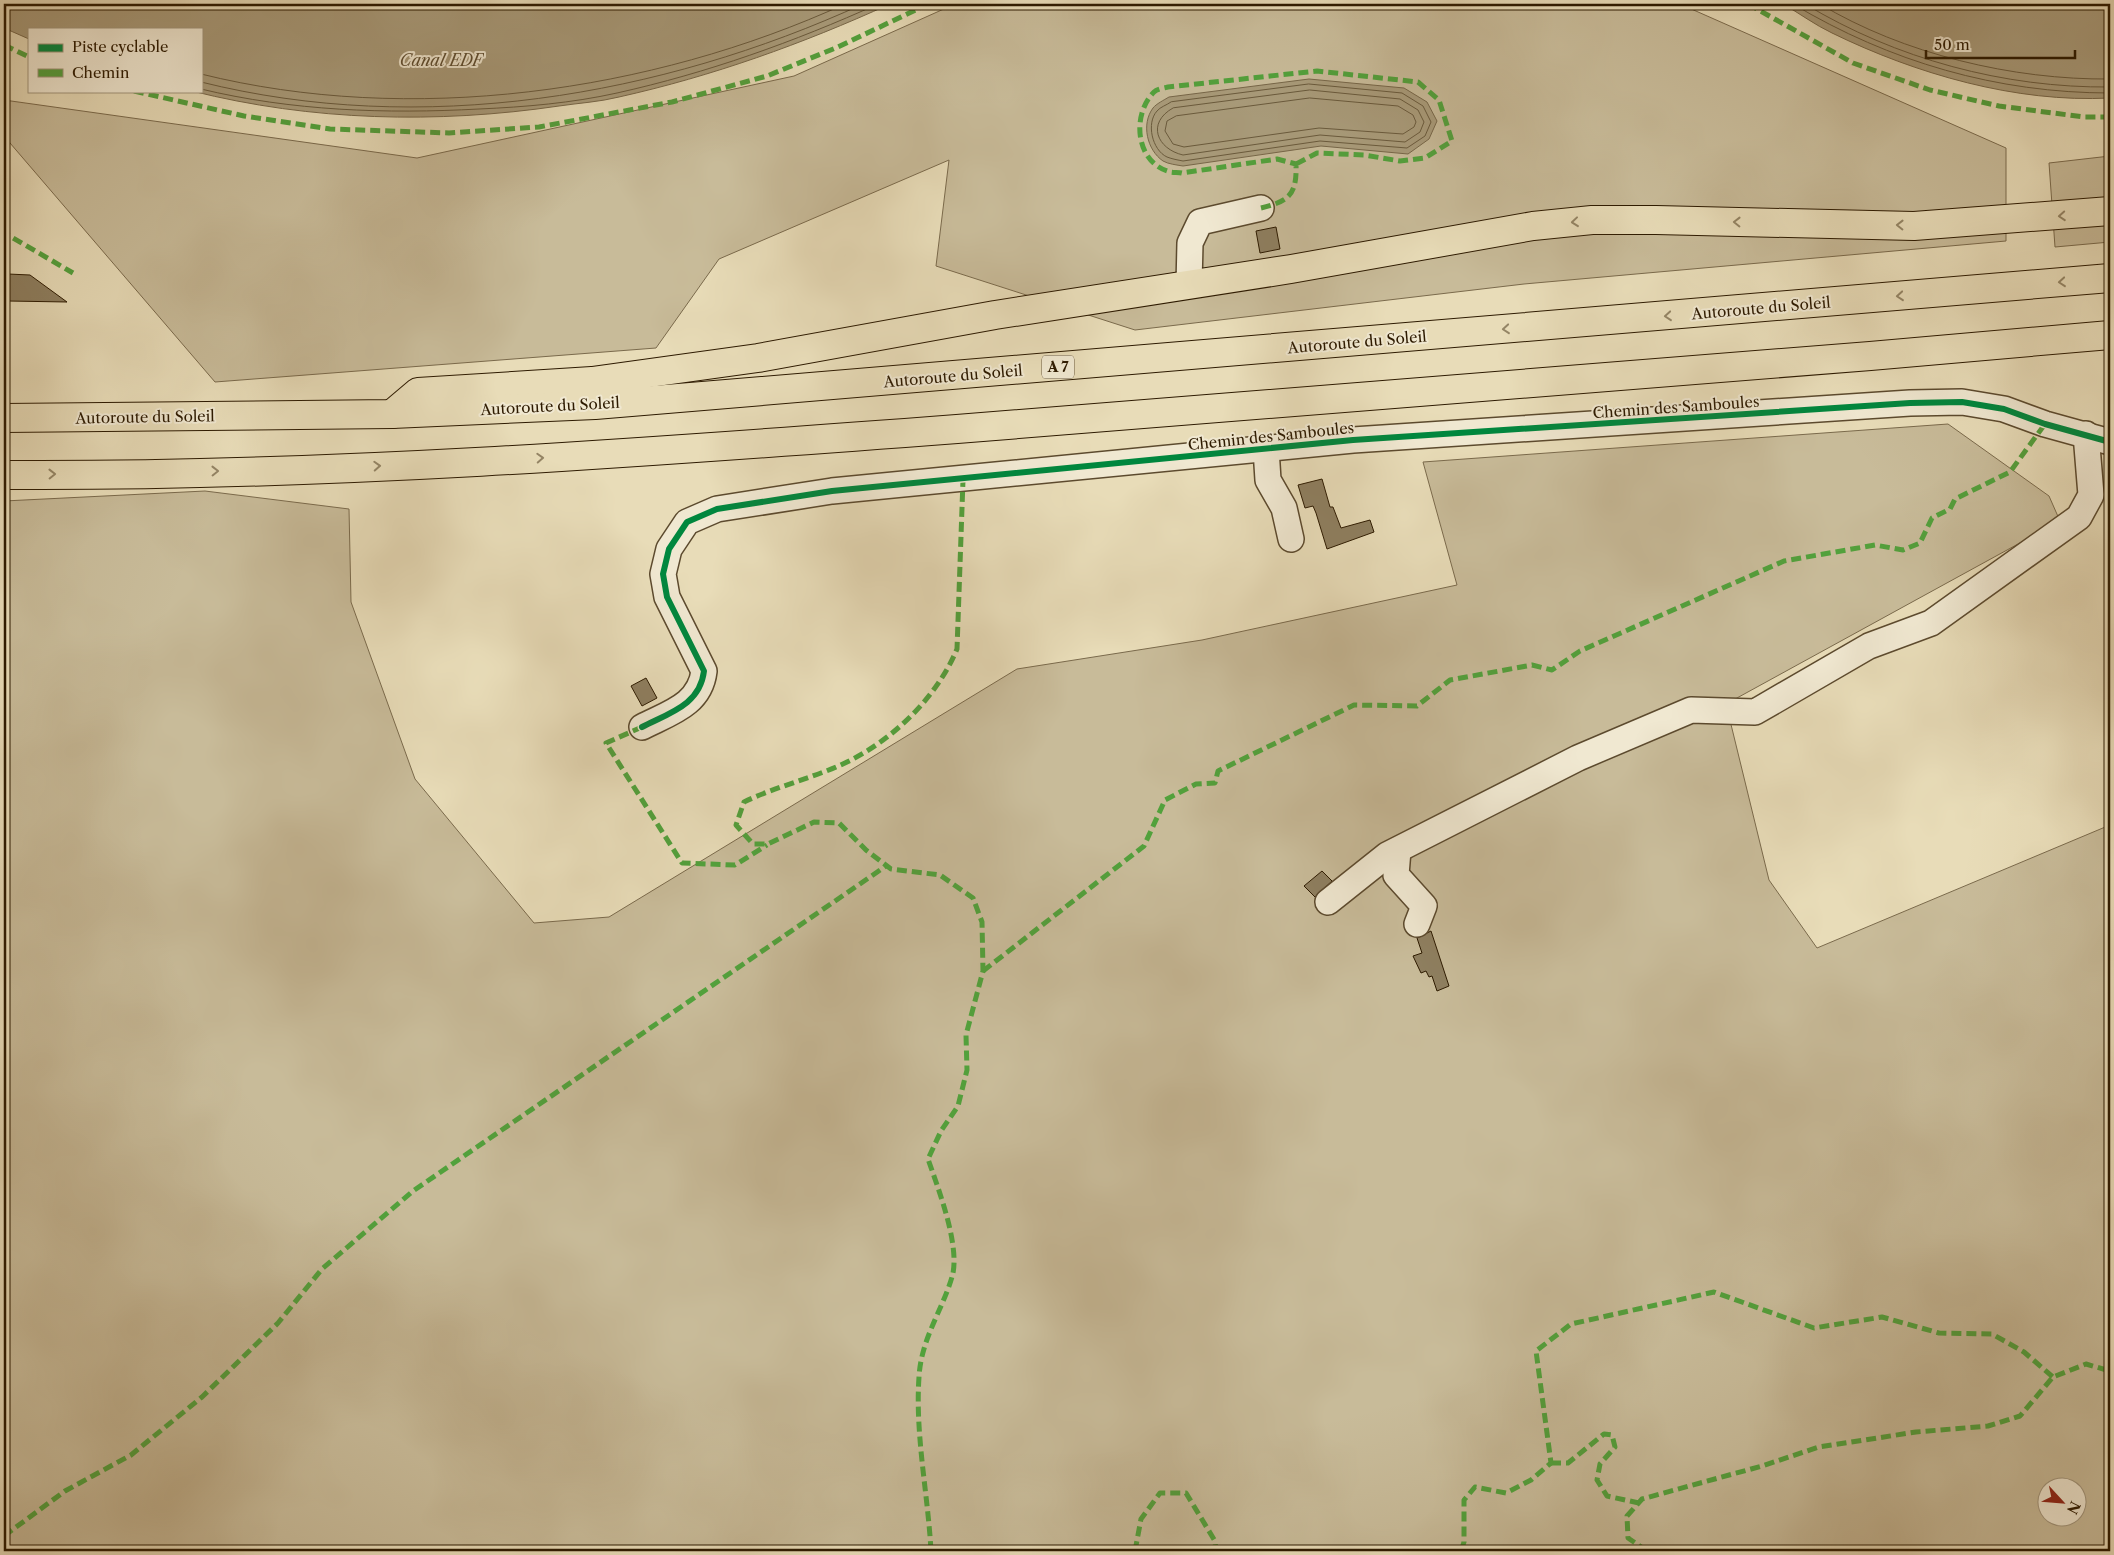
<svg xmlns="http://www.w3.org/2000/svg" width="2114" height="1555" font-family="'Libre Caslon Text',serif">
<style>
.green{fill:#c8bb99;stroke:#7a6a4c;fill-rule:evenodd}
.water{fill:#a89a79;stroke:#776749}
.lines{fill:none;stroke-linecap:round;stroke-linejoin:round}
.shore{stroke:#6a5a3c;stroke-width:1}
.building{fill:#8e7f60;stroke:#2d1a00}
.minor-casing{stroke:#5c4a2e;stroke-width:28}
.highway-casing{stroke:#2d1a00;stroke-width:30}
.minor{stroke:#f0e8d1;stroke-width:25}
.highway{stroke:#e8dcb8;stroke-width:28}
.quiet{stroke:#52a13c;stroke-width:5;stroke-dasharray:10 5;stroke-linecap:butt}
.cycleway-casing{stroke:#f0e8d1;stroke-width:9}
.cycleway{stroke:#00873e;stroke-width:6}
.oneway{stroke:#948565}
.labels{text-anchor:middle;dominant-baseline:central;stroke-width:4;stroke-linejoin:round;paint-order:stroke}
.shield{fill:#f0e8d1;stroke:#68583f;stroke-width:1}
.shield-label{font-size:14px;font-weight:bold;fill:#2d1a00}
.street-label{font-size:15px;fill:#2d1a00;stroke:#f0e8d1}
.water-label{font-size:16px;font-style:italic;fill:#5e4d30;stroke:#f0e8d1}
</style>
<rect width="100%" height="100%" fill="#e8dcb8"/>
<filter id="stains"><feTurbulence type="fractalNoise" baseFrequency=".004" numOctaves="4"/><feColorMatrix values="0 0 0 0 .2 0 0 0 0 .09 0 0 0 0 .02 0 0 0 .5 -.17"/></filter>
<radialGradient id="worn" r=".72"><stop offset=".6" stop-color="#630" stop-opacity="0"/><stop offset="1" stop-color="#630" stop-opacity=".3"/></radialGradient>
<g class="green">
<polygon points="955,4 1680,4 2006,148 2006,241 1524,284 1135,330 936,266 949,160 719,259 656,348 215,382 4,136 4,100 417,158 794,76"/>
<polygon points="2110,156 2110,242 2055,247 2049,163"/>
<path d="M 1948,424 L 2049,496 L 2060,521 L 1726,704 L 1769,880 L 1817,948 L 2110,825 L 2110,1551 L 4,1551 L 4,501 L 205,491 L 349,509 L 351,602 L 415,779 L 534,923 L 609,917 L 1017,669 L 1202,640 L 1457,585 L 1423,462 ZM 2046,1488 L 2076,1488 L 2076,1518 L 2046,1518 Z"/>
</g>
<g class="water">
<path d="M 4,4 L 890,4 C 802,44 713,76 619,97 C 599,102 579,103 559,106 C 437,124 311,121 192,91 L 201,91 L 201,29 L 29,29 L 29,39 L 4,28 Z"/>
<path d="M 1783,4 L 2110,4 L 2110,98 C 2016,103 1916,74 1832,33 C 1815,25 1799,13 1783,4 Z"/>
<path d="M 1309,79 L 1404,88 L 1427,102 L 1437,121 L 1429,139 L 1408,154 L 1321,146 L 1183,166 C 1177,165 1168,164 1163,161 C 1147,150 1141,124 1153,108 C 1156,104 1164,100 1169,97 Z"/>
</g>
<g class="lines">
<g class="shore">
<path d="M 1793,4 C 1890,62 1997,93 2110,93"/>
<path d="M 1805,4 C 1896,59 2004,88 2110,87"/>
<path d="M 1820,4 C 1903,54 2013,80 2110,79"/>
<path d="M 201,74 C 410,126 650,93 845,4"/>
<path d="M 201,82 C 421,137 660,97 863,4"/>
<path d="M 1309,84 L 1402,93 L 1423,106 L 1431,122 L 1425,136 L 1407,148 L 1320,141 L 1183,161 C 1178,160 1172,159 1167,157 C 1152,150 1146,123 1157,111 C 1160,107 1167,105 1171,102 Z"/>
<path d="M 201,89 C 292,111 386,114 479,109 C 525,107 572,103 617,93 C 707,73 794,42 878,4"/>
<path d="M 1310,90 L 1400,99 L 1418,110 L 1424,122 L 1420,132 L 1405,142 L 1320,135 L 1183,155 C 1157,149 1146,123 1173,108 Z"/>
<polygon points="1310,98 1398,106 1413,115 1416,122 1414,127 1403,134 1319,128 1184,147 1173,144 1165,131 1167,121 1176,116"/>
</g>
</g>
<g class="building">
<polygon points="1276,227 1280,249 1260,253 1256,231"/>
<polygon points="8,274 30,275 67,302 8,301"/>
<polygon points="1322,479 1330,507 1333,507 1341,528 1370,520 1374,532 1327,549 1316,513 1313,506 1305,508 1298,485"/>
<polygon points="646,678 657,698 642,706 631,686"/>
<polygon points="1322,871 1332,881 1315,897 1304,886"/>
<polygon points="1431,931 1449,986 1437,991 1432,976 1429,977 1426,971 1421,973 1413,956 1422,953 1417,938"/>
</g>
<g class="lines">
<defs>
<g id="minor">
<polyline points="1189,285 1190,243 1200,222 1261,208"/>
<polyline points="1266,449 1268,480 1284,508 1291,539"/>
<path d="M 642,727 C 669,713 700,705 704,671 L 667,597 L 663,574 L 669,549 L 687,522 L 717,509 L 832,491 L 1353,440 L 1910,403 L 1962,402 L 2004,409 L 2045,424 L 2110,442"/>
<polyline points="1398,850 1396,875 1424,906 1417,924"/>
<polyline points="1328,902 1387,855 1578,758 1691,710 1755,712 1869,646 1931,623 2079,517 2091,495 2086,434"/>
</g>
<g id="highway">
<polyline points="392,414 418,392 592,381 758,358 995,315 1291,269 1533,226 1592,220 1656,220 1914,226 2110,211"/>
<polyline points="4,418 392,414 595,405 2110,278"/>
<path d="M 4,475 C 322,477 640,453 957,429 C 1342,401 1726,369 2110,335"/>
</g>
</defs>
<use href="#minor" class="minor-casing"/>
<use href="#highway" class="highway-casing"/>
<use href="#minor" class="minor"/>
<use href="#highway" class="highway"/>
<g class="quiet">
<polyline points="1748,4 1853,63 1930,90 1999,106 2084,117 2110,117"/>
<polyline points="4,45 29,57"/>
<polyline points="134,91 244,116 330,129 449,133 539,127 672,102 767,76 838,47 928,4"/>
<path d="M 1261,208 C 1290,201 1297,194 1296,164 L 1277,159 L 1182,173 C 1178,172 1171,173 1167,171 C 1135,160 1132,114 1154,92 C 1157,89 1164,88 1168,87 L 1317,71 L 1418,82 L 1439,100 L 1452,141 L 1425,158 L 1400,161 L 1364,155 L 1317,153 L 1296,164"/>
<polyline points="4,227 8,235 73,273"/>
<polyline points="642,727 606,743 682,863 735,865 767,845"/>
<polyline points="983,971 1144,846 1165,800 1196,784 1215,783 1218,771 1354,705 1417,706 1450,680 1532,665 1552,670 1580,651 1784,561 1875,545 1903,550 1920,543 1932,518 1950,509 1955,499 2010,472 2045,424"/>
<polyline points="1551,1463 1568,1463 1604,1434 1612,1435 1615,1447 1600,1464 1597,1480 1607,1496 1639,1503"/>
<polyline points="4,1536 65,1491 131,1455 202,1397 278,1323 322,1269 413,1191 886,866"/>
<path d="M 931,1551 C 928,1494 915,1435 919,1377 C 921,1339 942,1311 952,1277 C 961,1247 938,1188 928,1159 L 941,1131 L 958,1106 L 967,1070 L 966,1035 L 983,971 L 982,922 L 973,898 L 940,875 L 891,869 L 866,850 L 839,823 L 814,822 L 768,844 L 753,844 L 736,825 L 744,802 C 777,786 814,778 847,762 C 894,739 937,697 957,649 L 963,480"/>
<polyline points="1135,1551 1141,1519 1160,1493 1186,1493 1215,1541 1216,1551"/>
<polyline points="1461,1551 1464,1542 1464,1500 1475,1487 1506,1493 1531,1480 1551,1463 1536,1351 1571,1324 1714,1292 1814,1328 1882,1317 1939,1333 1992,1334 2024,1352 2053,1377"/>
<polyline points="1647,1551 1628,1538 1627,1516 1642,1499 1762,1466 1819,1447 1916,1432 1988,1426 2020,1416 2053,1377 2086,1364 2110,1371"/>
<polyline points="2108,1551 2110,1549"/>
</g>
<defs>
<path id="cycleway" d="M 642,727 C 669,713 700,705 704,671 L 667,597 L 663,574 L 669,549 L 687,522 L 717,509 L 832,491 L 1353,440 L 1910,403 L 1962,402 L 2004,409 L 2045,424 L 2110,442"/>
</defs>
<use href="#cycleway" class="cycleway-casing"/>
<use href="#cycleway" class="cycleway"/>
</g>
<defs><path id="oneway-chevron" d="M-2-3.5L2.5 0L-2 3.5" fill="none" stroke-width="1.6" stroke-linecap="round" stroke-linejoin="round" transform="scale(1.25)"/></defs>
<g class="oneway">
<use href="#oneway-chevron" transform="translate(2062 216) rotate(176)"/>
<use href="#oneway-chevron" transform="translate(1575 222) rotate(174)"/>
<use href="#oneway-chevron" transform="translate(1737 222) rotate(-179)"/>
<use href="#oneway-chevron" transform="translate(1900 225) rotate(-179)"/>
<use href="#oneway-chevron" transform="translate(2062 282) rotate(175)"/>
<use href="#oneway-chevron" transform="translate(1900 296) rotate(175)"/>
<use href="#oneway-chevron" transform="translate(1668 316) rotate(175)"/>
<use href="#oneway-chevron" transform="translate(1506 329) rotate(175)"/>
<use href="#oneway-chevron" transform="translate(540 458) rotate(-3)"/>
<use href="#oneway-chevron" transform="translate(377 466) rotate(-3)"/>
<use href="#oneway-chevron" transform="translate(215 471) rotate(-1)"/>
<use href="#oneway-chevron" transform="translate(52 474) rotate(-1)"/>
</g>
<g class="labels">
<rect class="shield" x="1042" y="355.5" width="32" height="23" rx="4"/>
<g class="shield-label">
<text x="1058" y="367">A 7</text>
</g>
<g class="street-label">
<text transform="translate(1761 308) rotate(-5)">Autoroute du Soleil</text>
<text transform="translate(1357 342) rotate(-5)">Autoroute du Soleil</text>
<text transform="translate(953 376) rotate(-5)">Autoroute du Soleil</text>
<text transform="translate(550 406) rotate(-3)">Autoroute du Soleil</text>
<text transform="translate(1676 407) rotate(-4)">Chemin des Samboules</text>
<text transform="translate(145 417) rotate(-1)">Autoroute du Soleil</text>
<text transform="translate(1271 436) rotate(-6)">Chemin des Samboules</text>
</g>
<g class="water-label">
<text x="441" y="60">Canal EDF</text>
</g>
</g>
<rect width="2114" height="1555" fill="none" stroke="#e8dcb8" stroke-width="20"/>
<rect x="5" y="5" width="2104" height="1545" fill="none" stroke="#2d1a00" stroke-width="2.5"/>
<rect x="10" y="10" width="2094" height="1535" fill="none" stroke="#2d1a00"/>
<rect x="28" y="28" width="175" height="65" fill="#f0e8d1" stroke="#a2967d"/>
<rect x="38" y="44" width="25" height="8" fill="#00873e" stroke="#a2967d"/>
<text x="72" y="52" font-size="15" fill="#2d1a00">Piste cyclable</text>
<rect x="38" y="69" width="25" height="8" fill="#52a13c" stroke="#a2967d"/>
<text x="72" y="78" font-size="15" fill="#2d1a00">Chemin</text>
<g transform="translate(2062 1502) rotate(116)"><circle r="24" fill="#f0e8d1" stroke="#a2967d"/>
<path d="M0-4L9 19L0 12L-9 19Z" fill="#8f2418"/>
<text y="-8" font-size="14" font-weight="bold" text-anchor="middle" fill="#2d1a00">N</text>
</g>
<path d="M1926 50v8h149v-8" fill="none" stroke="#2d1a00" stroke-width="2.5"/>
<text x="1934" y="50" font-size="15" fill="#2d1a00" stroke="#f0e8d1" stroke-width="4" paint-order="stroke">50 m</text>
<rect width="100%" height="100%" filter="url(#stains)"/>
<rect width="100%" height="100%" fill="url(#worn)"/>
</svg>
